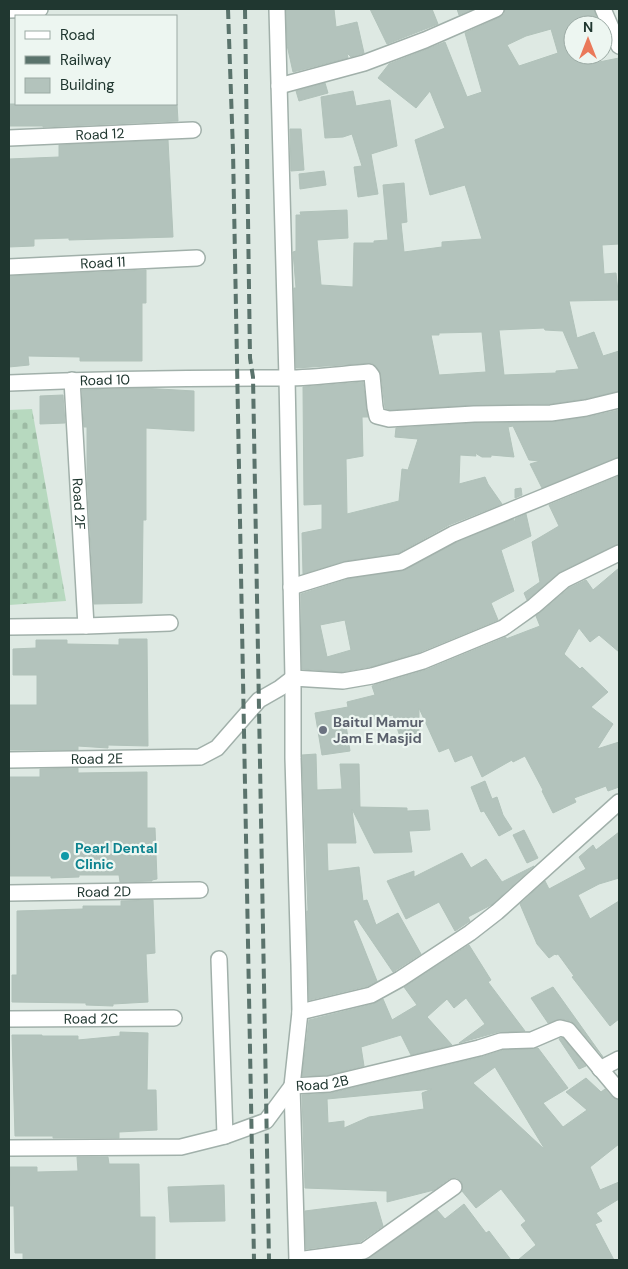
<svg xmlns="http://www.w3.org/2000/svg" width="628" height="1269" font-family="'DM Sans',sans-serif">
<style>
.cemetery{fill:url(#cemetery-stones)}
.building{fill:#b3c3bc;stroke:#b1c2ba;fill-rule:evenodd}
.lines{fill:none;stroke-linecap:round;stroke-linejoin:round}
.minor-casing{stroke:#a1b0aa;stroke-width:18}
.minor{stroke:#fff;stroke-width:15}
.rail{stroke:#5a736c;stroke-width:4;stroke-dasharray:10 5;stroke-linecap:butt}
.worship-dot{fill:#6b7280;stroke:#edf6f1;stroke-width:2}
.culture-dot{fill:#0f9aa8;stroke:#edf6f1;stroke-width:2}
.labels{text-anchor:middle;dominant-baseline:central;stroke-width:4.5;stroke-linejoin:round;paint-order:stroke}
.street-label{font-size:14px;fill:#203730;stroke:#edf6f1}
.worship-label{font-size:14px;font-weight:bold;fill:#5b616d;stroke:#edf6f1;text-anchor:start}
.culture-label{font-size:14px;font-weight:bold;fill:#0d838f;stroke:#edf6f1;text-anchor:start}
</style>
<defs>
<pattern id="cemetery-stones" width="16" height="16" patternUnits="userSpaceOnUse" patternTransform="scale(1.25)"><rect width="16" height="16" fill="#b7d9bf"/><path d="M2 7V4a2 2 0 0 1 4 0v3zM10 15v-3a2 2 0 0 1 4 0v3z" fill="#9dbba4"/></pattern>
</defs>
<rect width="100%" height="100%" fill="#dee9e3"/>
<polygon class="cemetery" points="32,409 66,601 9,605 9,410"/>
<g class="building">
<polygon points="286,9 334,9 336,27 357,22 364,53 351,57 347,53 348,58 293,72 287,45"/>
<polygon points="370,9 432,9 438,24 387,44"/>
<polygon points="457,9 473,9 459,15"/>
<path d="M 505,9 L 594,9 L 597,20 L 583,25 L 573,25 L 573,55 L 593,55 L 594,63 L 619,58 L 619,244 L 602,245 L 604,274 L 616,273 L 619,300 L 569,301 L 577,338 L 594,332 L 603,356 L 619,351 L 619,391 L 584,399 L 550,404 L 473,405 L 390,410 L 385,408 L 381,375 L 376,366 L 372,363 L 296,368 L 294,288 L 296,288 L 293,252 L 296,251 L 296,215 L 301,215 L 300,212 L 347,210 L 348,238 L 317,240 L 321,285 L 353,287 L 354,243 L 374,243 L 374,241 L 388,240 L 383,185 L 404,183 L 407,222 L 401,223 L 404,252 L 442,247 L 442,242 L 482,239 L 465,185 L 430,195 L 415,140 L 445,128 L 430,91 L 416,108 L 378,78 L 389,64 L 445,42 L 467,97 L 482,92 L 465,33 L 500,17 L 504,14 ZM 551,29 L 558,53 L 519,66 L 507,45 L 526,36 ZM 544,328 L 545,330 L 563,331 L 579,369 L 556,371 L 556,373 L 504,375 L 499,330 ZM 482,332 L 486,372 L 439,375 L 431,335 L 439,335 L 439,333 Z"/>
<polygon points="325,83 328,93 299,101 296,91"/>
<polygon points="353,91 356,106 390,100 397,146 371,154 378,194 358,197 354,167 362,166 352,134 343,137 325,138 321,97"/>
<polygon points="9,104 177,104 178,121 43,127 43,126 9,126"/>
<polygon points="290,129 301,129 304,170 291,171"/>
<polygon points="168,140 173,237 69,240 69,238 34,239 34,246 9,247 9,159 59,157 59,145"/>
<polygon points="324,171 326,185 300,189 299,174"/>
<polygon points="146,270 146,303 142,303 142,361 80,361 80,357 28,356 29,365 9,367 9,276"/>
<polygon points="363,382 368,417 362,417 363,456 346,459 347,514 399,501 402,469 408,470 418,439 395,437 396,428 474,423 552,422 588,417 619,410 619,457 542,488 530,464 540,461 529,460 513,426 508,427 514,457 491,455 491,457 482,457 475,453 476,456 460,455 459,484 485,477 488,484 502,504 449,525 398,553 345,561 303,574 302,533 322,529 322,504 304,505 303,387"/>
<polygon points="142,388 194,391 194,431 146,428 146,520 143,520 142,603 94,604 87,474 87,427 84,427 82,390"/>
<polygon points="63,395 65,423 40,424 40,396"/>
<polygon points="619,476 619,544 560,572 527,600 524,593 540,582 532,542 559,526 549,505"/>
<polygon points="521,488 522,495 515,498 515,489"/>
<path d="M 526,514 L 531,536 L 501,550 L 514,591 L 491,603 L 498,620 L 420,652 L 370,667 L 342,672 L 302,669 L 301,594 L 348,579 L 405,570 L 457,542 L 513,519 L 515,522 L 515,519 ZM 345,620 L 351,650 L 327,657 L 320,625 Z"/>
<polygon points="619,568 619,652 599,635 590,642 579,628 564,654 580,669 582,667 608,692 591,707 613,724 597,749 619,742 619,787 608,791 606,786 574,798 576,802 553,813 542,791 543,790 525,756 513,762 512,760 482,777 472,755 455,762 449,748 439,752 419,708 419,738 402,743 393,715 346,725 350,751 322,755 315,713 348,707 347,702 375,695 372,686 426,670 506,637 506,639 540,626 536,616 569,588 586,580 593,590"/>
<polygon points="119,639 147,639 148,746 108,745 108,748 78,746 78,750 9,750 9,705 37,705 37,675 13,675 13,649 36,648 36,640 67,640 67,644 119,645"/>
<polygon points="316,754 317,790 342,789 340,764 359,764 360,807 407,808 407,811 428,810 430,830 409,831 412,852 374,853 352,809 356,843 327,843 328,871 359,867 363,901 367,900 376,925 398,913 421,954 393,972 357,919 353,921 377,981 368,986 309,1000 307,911 308,911 302,755"/>
<polygon points="78,768 78,773 147,772 147,828 155,828 157,879 152,880 152,881 120,882 119,875 79,875 79,877 51,878 51,876 10,876 9,777 40,777 40,769"/>
<polygon points="485,781 492,799 497,797 503,815 512,829 499,836 484,811 481,812 471,787"/>
<polygon points="524,830 538,858 527,863 513,835"/>
<polygon points="619,832 619,878 599,884 578,895 590,919 619,901 619,1019 610,1026 572,977 574,976 558,954 556,955 555,954 549,958 537,944 520,904 545,881 549,889 586,869 579,857 593,845 596,850"/>
<polygon points="462,853 471,868 486,859 502,882 534,866 491,905 468,917 470,921 455,931 439,902 406,919 387,881 414,871 414,877"/>
<polygon points="153,900 155,953 146,954 148,1002 113,1004 113,1006 86,1005 86,1003 12,1002 12,975 17,975 17,911 83,909 83,906 121,906 121,901"/>
<polygon points="469,945 491,980 488,982 525,1031 498,1032 459,1043 485,1024 466,998 454,1008 447,999 427,1017 452,1045 411,1055 401,1035 361,1047 364,1066 328,1075 302,1076 309,1020 373,1004 383,999 392,1020 417,1005 404,987"/>
<polygon points="553,987 603,1057 575,1024 571,1021 562,1019 548,1023 531,998"/>
<polygon points="120,1032 148,1033 147,1090 156,1090 157,1130 119,1132 119,1138 53,1138 53,1136 15,1136 12,1035 42,1035 42,1036 78,1036 78,1040 120,1036"/>
<polygon points="561,1038 563,1038 586,1066 579,1069 559,1039"/>
<path d="M 538,1048 L 568,1088 L 543,1103 L 563,1127 L 587,1110 L 566,1092 L 586,1078 L 601,1092 L 605,1089 L 612,1097 L 619,1100 L 619,1144 L 590,1167 L 600,1190 L 619,1182 L 619,1199 L 596,1213 L 602,1221 L 595,1224 L 614,1260 L 518,1260 L 536,1245 L 521,1225 L 526,1221 L 501,1189 L 476,1208 L 462,1191 L 462,1182 L 457,1178 L 449,1179 L 434,1190 L 387,1202 L 387,1191 L 305,1188 L 302,1095 L 331,1093 L 481,1057 L 503,1050 ZM 495,1067 L 544,1148 L 543,1148 L 473,1083 ZM 432,1089 L 422,1093 L 424,1109 L 369,1117 L 344,1128 L 344,1121 L 328,1123 L 327,1099 Z"/>
<polygon points="77,1157 108,1157 109,1164 139,1164 140,1217 155,1217 155,1260 23,1260 23,1253 15,1253 14,1206 9,1206 10,1167 37,1167 37,1172 78,1171"/>
<polygon points="224,1185 225,1221 170,1222 168,1187"/>
<polygon points="376,1202 383,1226 360,1242 306,1249 305,1211"/>
<polygon points="464,1204 486,1233 489,1231 511,1260 365,1260 437,1210 445,1219"/>
</g>
<g class="lines">
<defs>
<g id="minor">
<polyline points="277,9 287,378 293,678 293,758 299,964 300,1012 292,1086 297,1260"/>
<polyline points="603,9 619,46"/>
<polyline points="9,10 40,9"/>
<polyline points="279,86 364,63 425,40 496,9"/>
<path id="s1" d="M 9,138 L 193,130"/>
<path id="s2" d="M 9,267 L 197,258"/>
<path id="s3" d="M 72,380 L 86,626"/>
<path id="s4" d="M 9,383 C 101,379 194,378 286,378 C 314,378 342,374 369,372 L 372,376 L 375,407 L 377,416 L 389,419 L 474,414 L 551,413 L 586,408 L 619,400"/>
<polyline points="291,587 346,570 401,562 453,534 619,466"/>
<polyline points="9,627 86,626 170,623"/>
<path id="s5" d="M 9,760 L 200,757 L 217,748 L 259,700 L 280,688 L 293,678 L 343,681 L 372,676 L 423,661 L 503,628 L 534,606 L 564,580 L 619,553"/>
<path id="s6" d="M 9,893 L 200,890"/>
<polyline points="219,959 225,1136"/>
<polyline points="300,1012 371,995 400,979 470,933 497,912 619,802"/>
<path id="s7" d="M 9,1019 L 174,1018"/>
<polyline points="600,1069 619,1059"/>
<path id="s8" d="M 9,1148 L 181,1147 L 225,1136 L 266,1121 L 292,1086 L 329,1084 L 479,1048 L 501,1041 L 532,1040 L 560,1028 L 568,1030 L 619,1091"/>
<polyline points="297,1260 364,1251 454,1187"/>
</g>
</defs>
<use href="#minor" class="minor-casing"/>
<use href="#minor" class="minor"/>
<g class="rail">
<polyline points="228,9 233,151 254,1260"/>
<polyline points="245,9 250,358 253,377 269,1260"/>
</g>
</g>
<circle class="worship-dot" cx="323" cy="730" r="5"/>
<circle class="culture-dot" cx="65" cy="856" r="5"/>
<g class="labels">
<g class="street-label">
<text stroke="none"><textPath href="#s1" startOffset="91">Road 12</textPath></text>
<text stroke="none"><textPath href="#s2" startOffset="94">Road 11</textPath></text>
<text stroke="none"><textPath href="#s4" startOffset="96">Road 10</textPath></text>
<text stroke="none"><textPath href="#s3" startOffset="124">Road 2F</textPath></text>
<text stroke="none"><textPath href="#s5" startOffset="88">Road 2E</textPath></text>
<text stroke="none"><textPath href="#s6" startOffset="95">Road 2D</textPath></text>
<text stroke="none"><textPath href="#s7" startOffset="82">Road 2C</textPath></text>
<text stroke="none"><textPath href="#s8" startOffset="335">Road 2B</textPath></text>
</g>
<g class="worship-label">
<text x="333" y="722">Baitul Mamur<tspan x="333" dy="16">Jam E Masjid</tspan></text>
</g>
<g class="culture-label">
<text x="75" y="848">Pearl Dental<tspan x="75" dy="16">Clinic</tspan></text>
</g>
</g>
<rect width="628" height="1269" fill="none" stroke="#203730" stroke-width="20"/>
<rect x="15" y="15" width="162" height="90" fill="#edf6f1" stroke="#9baaa4"/>
<rect x="25" y="31" width="25" height="8" fill="#ffffff" stroke="#9baaa4"/>
<text x="60" y="40" font-size="15" fill="#203730">Road</text>
<rect x="25" y="56" width="25" height="8" fill="#5a736c" stroke="#9baaa4"/>
<text x="60" y="65" font-size="15" fill="#203730">Railway</text>
<rect x="25" y="78" width="25" height="15" fill="#b3c3bc" stroke="#9baaa4"/>
<text x="60" y="90" font-size="15" fill="#203730">Building</text>
<g transform="translate(588 40)"><circle r="24" fill="#edf6f1" stroke="#9baaa4"/>
<path d="M0-4L9 19L0 12L-9 19Z" fill="#ea795a"/>
<text y="-8" font-size="14" font-weight="bold" text-anchor="middle" fill="#203730">N</text>
</g>
</svg>
